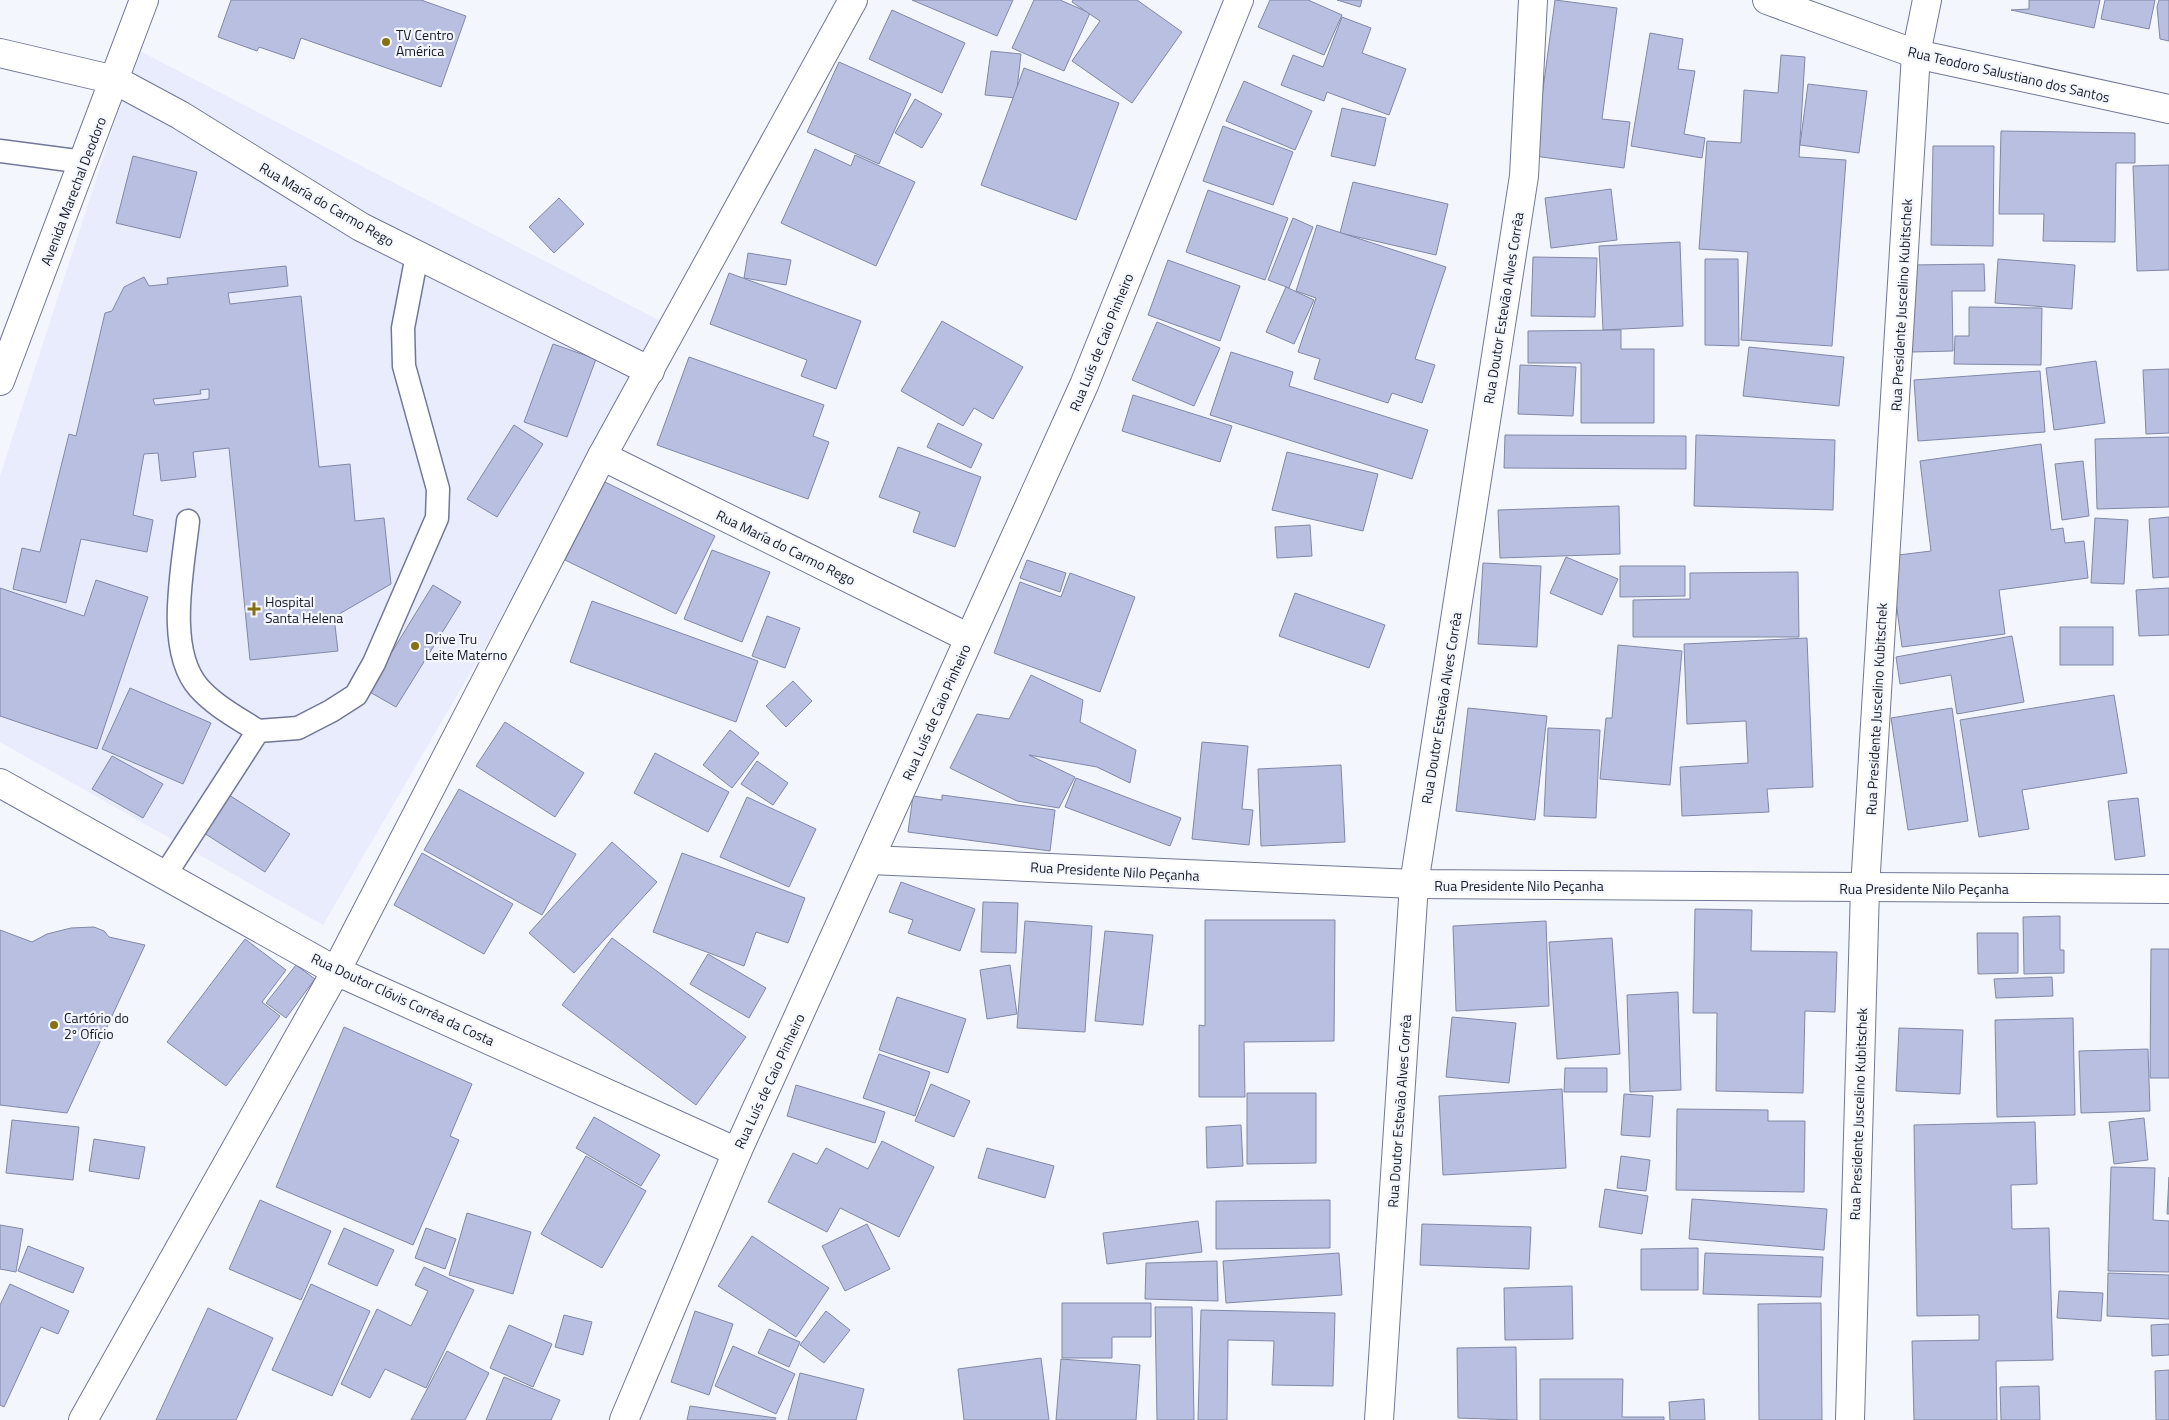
<svg xmlns="http://www.w3.org/2000/svg" width="2169" height="1420" font-family="'Titillium Web',sans-serif">
<style>
.built{fill:#e8ecfd}
.building{fill:#b8bfe0;stroke:#8188a7;fill-rule:evenodd}
.lines{fill:none;stroke-linecap:round;stroke-linejoin:round}
.lane-casing{stroke:#717796;stroke-width:25}
.street-casing{stroke:#717796;stroke-width:30}
.secondary-casing{stroke:#717796;stroke-width:30}
.lane{stroke:#fff;stroke-width:22}
.street{stroke:#fff;stroke-width:28}
.secondary{stroke:#fff;stroke-width:28}
.poi-dot{fill:#867112;stroke:#f4f6fd;stroke-width:2}
.labels{text-anchor:middle;dominant-baseline:central;stroke-width:4.5;stroke-linejoin:round;paint-order:stroke}
.poi-label{font-size:14px;fill:#181b27;stroke:#f4f6fd;text-anchor:start}
.street-label{font-size:14px;fill:#181b27;stroke:#f4f6fd}
</style>
<rect width="100%" height="100%" fill="#f4f6fd"/>
<polygon class="built" points="138,50 672,327 323,925 0,742 0,476"/>
<g class="building">
<polygon points="231,0 421,0 466,16 441,87 301,38 294,59 259,47 257,51 218,37"/>
<polygon points="912,0 1013,0 997,36"/>
<polygon points="1034,0 1060,0 1090,13 1064,71 1012,48"/>
<polygon points="1073,0 1137,0 1182,32 1132,103 1072,61 1100,21 1072,2"/>
<polygon points="1270,0 1308,0 1342,15 1324,55 1258,27"/>
<polygon points="1337,0 1362,0 1360,7"/>
<polygon points="1555,0 1617,8 1602,119 1630,122 1624,168 1534,156"/>
<polygon points="2029,0 2100,0 2094,28 2011,10 2029,9"/>
<polygon points="2105,0 2155,0 2149,29 2101,19"/>
<polygon points="2159,0 2169,0 2169,41 2160,39 2157,7"/>
<polygon points="892,10 965,43 942,93 869,59"/>
<polygon points="1342,17 1371,28 1362,53 1406,69 1389,115 1327,92 1324,101 1281,85 1293,55 1323,67"/>
<polygon points="1650,33 1683,39 1678,69 1695,71 1684,134 1705,138 1702,158 1631,146"/>
<polygon points="991,51 1021,54 1016,98 985,95"/>
<polygon points="1781,55 1805,57 1799,157 1846,160 1832,346 1741,340 1748,252 1699,249 1707,141 1741,143 1744,90 1778,93"/>
<polygon points="839,62 911,94 879,164 807,132"/>
<polygon points="1024,68 1119,103 1076,220 981,185"/>
<polygon points="1244,81 1312,111 1295,150 1226,121"/>
<polygon points="1808,84 1867,91 1859,153 1800,145"/>
<polygon points="915,99 942,114 922,148 895,133"/>
<polygon points="1342,108 1386,118 1375,166 1331,156"/>
<polygon points="1223,126 1293,152 1273,205 1203,181"/>
<polygon points="2001,131 2135,133 2135,163 2116,163 2115,242 2043,241 2044,214 1999,214"/>
<polygon points="1933,146 1994,146 1993,246 1931,245"/>
<polygon points="815,149 851,166 855,155 915,182 876,266 781,223"/>
<polygon points="133,156 197,172 180,238 116,223"/>
<polygon points="2169,165 2169,270 2137,271 2133,166"/>
<polygon points="1353,182 1448,204 1436,255 1340,233"/>
<polygon points="1611,189 1617,240 1551,248 1545,198"/>
<polygon points="1208,190 1288,218 1265,280 1186,252"/>
<polygon points="559,198 584,224 554,253 529,227"/>
<polygon points="1293,218 1313,227 1289,288 1268,280"/>
<polygon points="1317,225 1446,267 1415,359 1435,365 1422,403 1392,393 1388,403 1314,379 1320,359 1298,352 1316,298 1296,291"/>
<polygon points="1680,242 1683,326 1603,330 1599,246"/>
<polygon points="748,253 791,260 786,285 744,278"/>
<polygon points="1533,257 1597,258 1595,317 1531,316"/>
<polygon points="1705,259 1738,259 1739,346 1705,345"/>
<polygon points="1998,259 2075,265 2072,309 1995,303"/>
<polygon points="1168,260 1240,286 1220,341 1148,315"/>
<polygon points="1984,264 1985,291 1952,291 1953,351 1912,352 1911,265"/>
<path d="M 286,266 L 288,286 L 228,293 L 230,304 L 301,296 L 319,467 L 350,464 L 355,521 L 384,518 L 391,584 L 334,617 L 338,651 L 250,660 L 229,448 L 193,452 L 196,477 L 161,481 L 158,453 L 144,454 L 133,515 L 153,520 L 147,552 L 81,539 L 66,603 L 13,589 L 22,548 L 40,552 L 69,434 L 76,436 L 105,313 L 112,311 L 124,287 L 144,277 L 149,286 L 168,284 L 167,278 ZM 209,389 L 209,399 L 155,405 L 153,399 L 201,394 L 200,390 Z"/>
<polygon points="729,273 861,321 836,389 801,376 807,360 710,324"/>
<polygon points="1286,287 1314,300 1294,344 1266,332"/>
<polygon points="1969,307 2042,308 2041,365 1954,364 1955,336 1969,336"/>
<polygon points="942,321 1023,367 993,419 974,408 963,426 901,391"/>
<polygon points="1157,322 1220,348 1194,406 1132,380"/>
<polygon points="1621,330 1621,349 1654,349 1654,423 1581,423 1581,363 1528,363 1528,331"/>
<polygon points="553,344 596,359 567,437 524,422"/>
<polygon points="1749,347 1844,357 1839,406 1743,396"/>
<polygon points="1231,352 1293,372 1289,386 1428,430 1412,479 1210,415"/>
<polygon points="689,357 824,405 813,436 829,442 808,499 657,445"/>
<polygon points="2096,361 2105,423 2054,430 2046,368"/>
<polygon points="1520,365 1576,367 1573,416 1518,414"/>
<polygon points="2169,369 2169,433 2146,434 2143,370"/>
<polygon points="2040,371 2045,432 1918,441 1914,380"/>
<polygon points="1133,395 1232,426 1220,462 1122,431"/>
<polygon points="938,423 982,444 971,468 927,447"/>
<polygon points="514,425 543,444 497,517 467,499"/>
<polygon points="1505,435 1686,436 1686,469 1504,468"/>
<polygon points="1696,435 1835,440 1833,510 1694,506"/>
<polygon points="2169,437 2169,507 2097,509 2095,439"/>
<polygon points="2041,444 2051,530 2063,528 2065,543 2084,541 2088,578 1999,590 2005,634 1902,647 1890,556 1931,551 1920,461"/>
<polygon points="898,447 981,477 955,547 913,532 920,512 879,497"/>
<polygon points="1287,452 1378,474 1363,531 1272,510"/>
<polygon points="2083,461 2089,516 2062,520 2055,464"/>
<polygon points="605,482 715,536 676,614 565,560"/>
<polygon points="1619,506 1620,554 1500,558 1498,510"/>
<polygon points="2169,517 2169,577 2153,578 2149,519"/>
<polygon points="2095,518 2128,520 2124,584 2091,583"/>
<polygon points="1310,525 1312,556 1277,558 1275,527"/>
<polygon points="712,550 770,572 742,642 684,619"/>
<polygon points="1566,557 1618,579 1602,615 1550,593"/>
<polygon points="1027,560 1066,573 1060,592 1020,578"/>
<polygon points="1483,563 1541,566 1537,647 1478,644"/>
<polygon points="1620,566 1685,566 1685,596 1620,597"/>
<polygon points="1798,572 1799,637 1633,637 1633,600 1690,599 1690,573"/>
<polygon points="1070,573 1135,597 1100,692 994,653 1020,582 1061,597"/>
<polygon points="96,580 148,597 97,749 0,716 0,588 84,616"/>
<polygon points="433,585 461,602 396,707 368,691"/>
<polygon points="2169,588 2169,635 2139,636 2136,590"/>
<polygon points="1295,593 1385,625 1369,668 1279,636"/>
<polygon points="592,601 758,661 736,722 570,662"/>
<polygon points="767,616 800,628 785,668 752,656"/>
<rect x="2060" y="627" width="53" height="38"/>
<polygon points="2012,636 2024,702 1957,714 1951,675 1900,684 1896,657"/>
<polygon points="1807,638 1813,787 1767,789 1769,812 1682,816 1680,767 1748,763 1746,721 1687,724 1684,644"/>
<polygon points="1618,645 1682,651 1670,785 1600,779 1606,718 1612,718"/>
<polygon points="1031,675 1083,700 1080,722 1136,750 1130,783 1097,767 1029,755 1075,777 1059,808 1017,801 950,768 977,714 1009,719"/>
<polygon points="793,681 812,701 786,727 766,706"/>
<polygon points="130,688 211,723 183,784 102,749"/>
<polygon points="2114,695 2127,773 2022,790 2029,829 1979,837 1960,720"/>
<polygon points="1468,708 1547,716 1535,820 1456,811"/>
<polygon points="1952,708 1968,821 1908,830 1891,718"/>
<polygon points="505,722 584,773 555,817 476,766"/>
<polygon points="1548,728 1600,730 1596,818 1544,816"/>
<polygon points="730,730 759,753 732,788 703,765"/>
<polygon points="1202,742 1248,746 1242,809 1253,810 1249,845 1192,839"/>
<polygon points="655,753 729,792 708,832 634,793"/>
<polygon points="112,756 163,784 143,818 92,789"/>
<polygon points="757,761 788,783 773,805 741,784"/>
<polygon points="1341,765 1345,842 1261,846 1258,769"/>
<polygon points="1076,778 1181,818 1170,846 1065,807"/>
<polygon points="459,789 576,854 542,915 424,850"/>
<polygon points="229,795 290,834 265,872 204,833"/>
<polygon points="942,795 1055,810 1050,851 908,832 913,796 942,800"/>
<polygon points="747,797 816,829 789,887 720,857"/>
<polygon points="2138,798 2145,856 2115,860 2108,801"/>
<polygon points="612,842 657,882 574,973 529,933"/>
<polygon points="422,853 513,904 484,954 394,905"/>
<polygon points="682,853 805,898 788,943 756,932 744,966 653,932"/>
<polygon points="901,882 975,909 960,951 908,933 913,920 889,912"/>
<polygon points="983,902 1018,903 1016,953 981,952"/>
<polygon points="1695,909 1752,910 1751,951 1837,952 1835,1012 1805,1011 1803,1093 1716,1091 1717,1013 1693,1013"/>
<polygon points="2060,916 2060,950 2064,950 2064,973 2024,974 2023,917"/>
<polygon points="1205,920 1335,920 1334,1041 1244,1042 1245,1097 1199,1097 1199,1025 1205,1026"/>
<polygon points="1025,921 1092,926 1085,1032 1017,1028"/>
<polygon points="1546,921 1549,1006 1456,1011 1453,926"/>
<polygon points="94,927 104,931 109,937 145,945 67,1113 0,1105 0,930 32,942 47,934 71,928"/>
<polygon points="1105,931 1153,935 1143,1025 1095,1021"/>
<polygon points="1977,933 2018,933 2018,973 1978,974"/>
<polygon points="612,938 746,1037 696,1105 562,1005"/>
<polygon points="1612,938 1620,1054 1557,1059 1549,942"/>
<polygon points="245,939 286,970 262,1002 280,1016 226,1086 167,1042"/>
<polygon points="2151,949 2169,949 2169,1078 2150,1078"/>
<polygon points="708,954 766,988 749,1018 690,984"/>
<polygon points="296,965 315,979 286,1018 266,1003"/>
<polygon points="1010,965 1017,1014 987,1019 980,970"/>
<polygon points="2052,977 2053,996 1996,998 1994,979"/>
<polygon points="1678,992 1681,1090 1630,1092 1627,995"/>
<polygon points="897,997 966,1019 948,1073 879,1050"/>
<polygon points="1452,1017 1516,1023 1509,1083 1446,1077"/>
<polygon points="2073,1018 2075,1115 1997,1117 1995,1020"/>
<polygon points="344,1027 472,1084 450,1136 459,1140 413,1245 276,1187"/>
<polygon points="1899,1028 1963,1030 1960,1094 1896,1091"/>
<polygon points="2148,1049 2150,1111 2081,1113 2079,1051"/>
<polygon points="879,1054 930,1072 915,1116 863,1098"/>
<polygon points="1565,1068 1607,1068 1607,1092 1564,1092"/>
<polygon points="931,1084 970,1101 954,1137 915,1121"/>
<polygon points="796,1085 885,1112 875,1143 787,1116"/>
<polygon points="1562,1089 1566,1168 1443,1175 1439,1096"/>
<polygon points="1247,1093 1316,1093 1316,1163 1247,1164"/>
<polygon points="1624,1094 1653,1096 1650,1137 1621,1135"/>
<polygon points="1677,1109 1768,1110 1768,1121 1805,1121 1804,1192 1676,1190"/>
<polygon points="594,1117 660,1155 641,1186 576,1148"/>
<polygon points="2144,1118 2148,1160 2114,1164 2109,1122"/>
<polygon points="12,1120 79,1127 73,1180 6,1173"/>
<polygon points="2035,1122 2037,1184 2011,1185 2012,1229 2049,1228 2053,1360 1996,1361 1997,1420 1914,1420 1912,1341 1979,1340 1979,1315 1917,1316 1914,1125"/>
<polygon points="1241,1125 1243,1166 1207,1168 1206,1127"/>
<polygon points="94,1139 145,1147 139,1179 89,1171"/>
<polygon points="882,1141 934,1167 899,1237 840,1208 827,1232 768,1202 793,1153 817,1164 826,1148 868,1169"/>
<polygon points="987,1148 1054,1166 1045,1198 978,1178"/>
<polygon points="586,1156 646,1191 602,1268 541,1234"/>
<polygon points="1621,1156 1650,1160 1646,1191 1617,1188"/>
<polygon points="2111,1167 2155,1168 2153,1220 2169,1221 2169,1272 2108,1271"/>
<polygon points="2169,1177 2169,1214 2167,1214"/>
<polygon points="1605,1189 1648,1196 1642,1234 1599,1227"/>
<polygon points="1692,1199 1827,1209 1824,1250 1689,1239"/>
<polygon points="260,1200 331,1231 301,1300 229,1269"/>
<polygon points="1330,1200 1330,1248 1216,1249 1216,1201"/>
<polygon points="467,1213 531,1232 513,1294 449,1275"/>
<polygon points="1198,1221 1202,1252 1107,1264 1103,1233"/>
<polygon points="867,1224 890,1269 845,1291 822,1246"/>
<polygon points="1422,1224 1531,1227 1529,1269 1420,1265"/>
<polygon points="0,1225 23,1229 16,1272 0,1269"/>
<polygon points="344,1228 394,1250 377,1286 328,1264"/>
<polygon points="426,1228 456,1239 445,1269 415,1258"/>
<polygon points="752,1236 829,1288 796,1337 718,1286"/>
<polygon points="28,1246 84,1268 73,1293 18,1271"/>
<polygon points="1698,1248 1698,1290 1641,1290 1641,1249"/>
<polygon points="1339,1253 1342,1295 1226,1303 1223,1261"/>
<polygon points="1705,1253 1823,1257 1821,1297 1703,1294"/>
<polygon points="1217,1261 1218,1301 1145,1299 1146,1263"/>
<polygon points="424,1267 474,1290 426,1388 385,1369 370,1398 341,1384 377,1309 411,1326 428,1291 415,1285"/>
<polygon points="2108,1273 2169,1275 2169,1319 2107,1316"/>
<polygon points="10,1284 69,1311 58,1334 41,1327 4,1407 0,1405 0,1305"/>
<polygon points="311,1284 370,1311 332,1396 272,1370"/>
<polygon points="1572,1286 1573,1339 1505,1340 1504,1288"/>
<polygon points="2059,1291 2103,1293 2101,1321 2057,1318"/>
<polygon points="1062,1303 1151,1303 1151,1337 1112,1337 1112,1358 1062,1358"/>
<polygon points="1821,1303 1822,1420 1759,1420 1758,1304"/>
<polygon points="1155,1307 1192,1307 1194,1420 1157,1420"/>
<polygon points="208,1308 273,1338 236,1420 156,1420"/>
<polygon points="1201,1310 1335,1313 1333,1386 1272,1385 1274,1341 1228,1340 1227,1420 1198,1420"/>
<polygon points="695,1311 733,1324 709,1395 671,1382"/>
<polygon points="826,1311 850,1330 824,1363 800,1345"/>
<polygon points="564,1315 592,1322 583,1355 555,1347"/>
<polygon points="2169,1324 2169,1355 2152,1356 2151,1325"/>
<polygon points="509,1325 552,1344 533,1387 490,1368"/>
<polygon points="769,1329 800,1342 789,1367 758,1353"/>
<polygon points="733,1346 795,1374 776,1414 715,1386"/>
<polygon points="1516,1347 1517,1420 1458,1418 1457,1348"/>
<polygon points="447,1351 489,1373 465,1420 411,1420"/>
<polygon points="1041,1358 1049,1420 964,1420 958,1369"/>
<polygon points="1061,1359 1140,1365 1136,1420 1056,1420"/>
<polygon points="2169,1370 2169,1420 2156,1420 2155,1371"/>
<polygon points="800,1373 864,1389 856,1420 788,1420"/>
<polygon points="504,1377 560,1400 551,1420 486,1420"/>
<polygon points="1540,1379 1623,1379 1622,1417 1664,1417 1664,1420 1540,1420"/>
<polygon points="2039,1386 2040,1420 2001,1420 2000,1387"/>
<polygon points="1704,1399 1705,1420 1670,1420 1669,1402"/>
<polygon points="690,1406 776,1418 775,1420 687,1420"/>
</g>
<g class="lines">
<defs>
<g id="lane">
<polyline points="0,151 84,162"/>
<path d="M 188,521 C 183,568 165,650 199,688 C 215,706 238,718 258,731"/>
<polyline points="165,875 258,731 298,728 331,711 356,695 374,663 437,518 438,489 404,366 403,328 417,255"/>
</g>
<g id="street">
<polyline points="1767,0 1916,54 2169,109"/>
<polyline points="0,53 115,80 180,115 361,227 650,371"/>
<polyline points="602,456 969,638"/>
<polyline points="0,783 336,971 737,1152"/>
<polyline points="870,860 1414,884 2169,889"/>
<polyline points="624,1420 737,1152 1084,385 1239,0"/>
<polyline points="1379,1420 1414,884 1524,176 1533,0"/>
<polyline points="1850,1420 1865,888 1916,54 1927,0"/>
</g>
<g id="secondary">
<polyline points="0,381 144,0"/>
<polyline points="83,1420 336,971 602,456 853,0"/>
</g>
</defs>
<use href="#lane" class="lane-casing"/>
<use href="#street" class="street-casing"/>
<use href="#secondary" class="secondary-casing"/>
<use href="#lane" class="lane"/>
<use href="#street" class="street"/>
<use href="#secondary" class="secondary"/>
</g>
<g class="poi-dot">
<circle cx="386" cy="42" r="5"/>
<path d="M251.5 601.5h5v5h5v5h-5v5h-5v-5h-5v-5h5z"/>
<circle cx="415" cy="646" r="5"/>
<circle cx="54" cy="1025" r="5"/>
</g>
<g class="labels">
<g class="poi-label">
<text x="396" y="34">TV Centro<tspan x="396" dy="16">América</tspan></text>
<text x="265" y="601">Hospital<tspan x="265" dy="16">Santa Helena</tspan></text>
<text x="425" y="638">Drive Tru<tspan x="425" dy="16">Leite Materno</tspan></text>
<text x="64" y="1017">Cartório do<tspan x="64" dy="16">2º Ofício</tspan></text>
</g>
<g class="street-label">
<text transform="translate(2009 74) rotate(13)">Rua Teodoro Salustiano dos Santos</text>
<text transform="translate(73 191) rotate(-69)">Avenida Marechal Deodoro</text>
<text transform="translate(327 204) rotate(30)">Rua María do Carmo Rego</text>
<text transform="translate(1901 305) rotate(-87)">Rua Presidente Juscelino Kubitschek</text>
<text transform="translate(1503 308) rotate(-81)">Rua Doutor Estevão Alves Corrêa</text>
<text transform="translate(1101 342) rotate(-68)">Rua Luís de Caio Pinheiro</text>
<text transform="translate(786 547) rotate(26)">Rua María do Carmo Rego</text>
<text transform="translate(1441 708) rotate(-81)">Rua Doutor Estevão Alves Corrêa</text>
<text transform="translate(1876 709) rotate(-87)">Rua Presidente Juscelino Kubitschek</text>
<text transform="translate(936 712) rotate(-66)">Rua Luís de Caio Pinheiro</text>
<text transform="translate(1115 871) rotate(3)">Rua Presidente Nilo Peçanha</text>
<text x="1519" y="885">Rua Presidente Nilo Peçanha</text>
<text x="1924" y="888">Rua Presidente Nilo Peçanha</text>
<text transform="translate(403 999) rotate(25)">Rua Doutor Clóvis Corrêa da Costa</text>
<text transform="translate(769 1081) rotate(-65)">Rua Luís de Caio Pinheiro</text>
<text transform="translate(1399 1111) rotate(-86)">Rua Doutor Estevão Alves Corrêa</text>
<text transform="translate(1858 1114) rotate(-88)">Rua Presidente Juscelino Kubitschek</text>
</g>
</g>
</svg>
